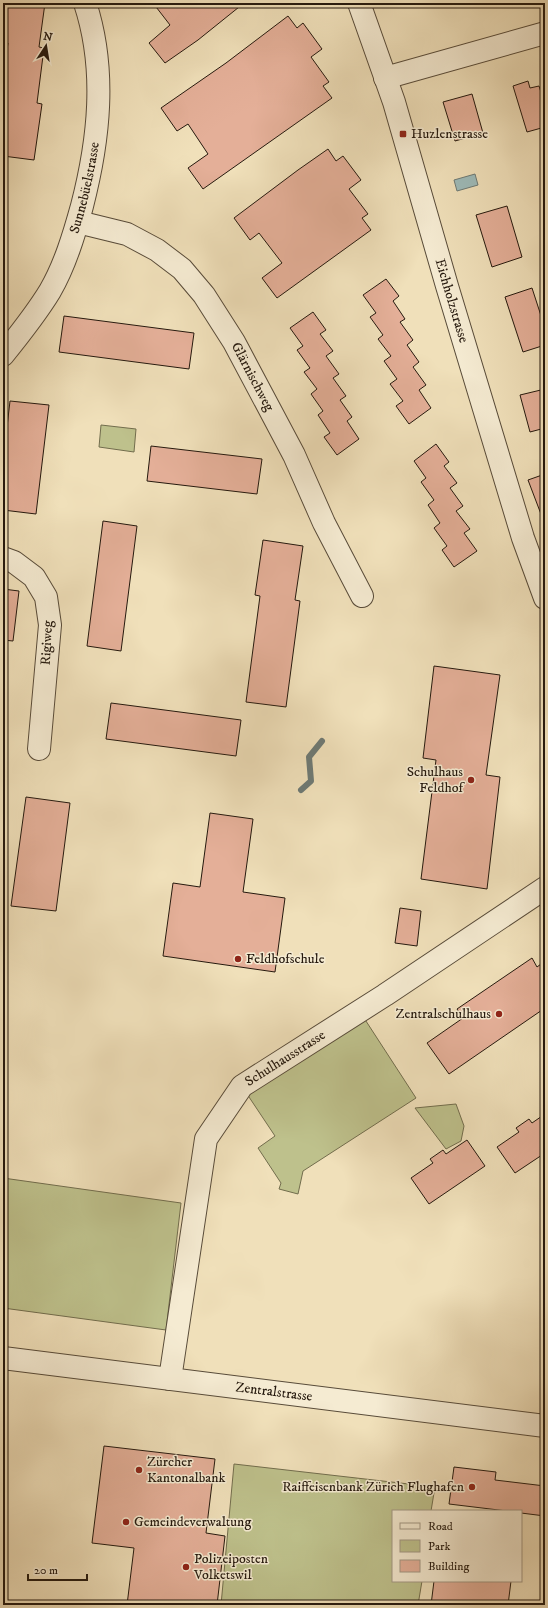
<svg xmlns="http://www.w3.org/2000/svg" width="548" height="1608" font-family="'IM FELL DW Pica',serif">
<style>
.green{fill:#bec18c;stroke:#726d4d}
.water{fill:#9ebbb9;stroke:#6e7a75}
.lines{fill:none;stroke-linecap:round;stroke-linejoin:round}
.stream{stroke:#6e7a75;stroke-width:6}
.building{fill:#e4af98;stroke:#25190e}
.minor-casing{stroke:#584b39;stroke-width:24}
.tertiary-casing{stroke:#584b39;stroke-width:24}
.minor{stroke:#f5ebd2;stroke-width:22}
.tertiary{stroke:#f5ebd2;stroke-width:22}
.poi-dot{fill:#8f2418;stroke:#f5ebd2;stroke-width:1.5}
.labels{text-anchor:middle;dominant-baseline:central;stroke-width:3;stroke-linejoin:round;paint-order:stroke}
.poi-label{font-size:14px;fill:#25190e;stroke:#f5ebd2;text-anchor:start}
.street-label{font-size:14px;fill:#25190e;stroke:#f5ebd2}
</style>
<rect width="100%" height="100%" fill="#f0e0ba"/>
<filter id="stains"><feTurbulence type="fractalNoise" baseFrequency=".005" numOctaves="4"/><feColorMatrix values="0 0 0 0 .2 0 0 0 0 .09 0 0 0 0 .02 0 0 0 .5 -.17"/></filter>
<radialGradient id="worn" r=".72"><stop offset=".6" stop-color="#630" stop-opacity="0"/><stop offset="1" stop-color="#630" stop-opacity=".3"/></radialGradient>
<g class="green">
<polygon points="101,425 136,429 134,452 99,447"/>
<polygon points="364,1018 416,1098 303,1171 298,1194 279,1189 281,1183 258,1148 275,1136 247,1094"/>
<polygon points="456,1104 464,1126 461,1141 446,1149 415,1108"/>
<polygon points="3,1178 181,1203 166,1330 3,1308"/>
<polygon points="234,1464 435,1487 431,1511 393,1511 393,1581 422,1581 418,1605 221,1605"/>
</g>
<polygon class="water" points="475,174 478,185 457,191 454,180"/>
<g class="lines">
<polyline class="stream" points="301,790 311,781 309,757 322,741"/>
</g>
<g class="building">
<polygon points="8,3 45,3 39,47 44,48 37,103 42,104 34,160 3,156 3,116 5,98 3,98 3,76 8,43 3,42 3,37"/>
<polygon points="153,3 244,3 198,40 165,63 149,43 170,25"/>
<polygon points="288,16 297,28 303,23 322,49 311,57 329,82 323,86 332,98 203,189 188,168 208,154 188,124 177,131 161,108 226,63"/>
<polygon points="528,81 530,88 539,86 545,105 545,127 527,132 513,86"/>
<polygon points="472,94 483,133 455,141 443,102"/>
<polygon points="328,149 336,161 343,156 361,180 349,189 368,214 362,218 371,230 277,298 262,278 282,263 259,233 250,240 234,218 298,170"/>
<polygon points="507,206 522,257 492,267 476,215"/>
<polygon points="386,279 399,296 393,301 405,319 400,322 413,340 407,345 419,362 413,367 426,385 419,390 431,408 409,424 396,406 403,401 390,384 397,379 384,361 391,356 378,339 383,335 370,317 376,313 363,295"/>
<polygon points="532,288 545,328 545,345 523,352 505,297"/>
<polygon points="313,312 326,330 320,334 333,351 326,356 339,374 333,378 346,396 340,400 352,417 347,421 359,439 337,455 324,437 330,433 318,415 323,411 311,394 317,389 304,372 310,368 297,350 303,346 290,328"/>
<polygon points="64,316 194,333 189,369 59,352"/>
<polygon points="545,389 545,428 530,432 520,395"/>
<polygon points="10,401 49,405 36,514 3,510 3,462"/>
<polygon points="436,444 449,462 444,466 457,483 450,488 463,506 456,511 470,529 464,533 477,551 454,567 442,550 447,546 434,528 440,523 428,505 434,500 421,482 426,478 414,461"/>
<polygon points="151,446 262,459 257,494 147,481"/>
<polygon points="545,474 545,522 544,522 528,480"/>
<polygon points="103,521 137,526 121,651 87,646"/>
<polygon points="263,540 303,546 295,600 300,601 286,707 246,702 260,596 255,595"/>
<polygon points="3,589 19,591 13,641 3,640"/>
<polygon points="434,666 500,675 486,775 500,777 487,889 421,879 436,760 423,758"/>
<polygon points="111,703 241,720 236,756 106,739"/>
<polygon points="26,797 70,803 56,911 11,906"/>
<polygon points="210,813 253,819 243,892 285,898 275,972 163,956 173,883 200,887"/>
<polygon points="400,908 421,911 417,946 395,943"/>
<polygon points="532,958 537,967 545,961 545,1008 449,1074 427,1043 463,1018 457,1009"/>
<polygon points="545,1114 545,1153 515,1173 497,1147 519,1132 516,1128 529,1119 532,1123"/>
<polygon points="467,1140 485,1166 429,1204 411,1178 433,1163 430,1159 443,1150 446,1154"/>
<polygon points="104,1446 215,1459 206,1533 225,1536 217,1605 127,1605 134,1548 92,1543"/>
<polygon points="454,1467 496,1472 495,1480 545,1486 545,1516 521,1513 521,1511 507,1511 449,1504"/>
<polygon points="434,1581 511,1581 508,1605 431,1605"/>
</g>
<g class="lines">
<defs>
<g id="minor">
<polyline points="385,78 545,33"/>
<path id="s1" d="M 78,222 L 127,234 L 157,250 L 182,269 L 204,295 L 234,342 L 294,455 L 324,523 L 362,596"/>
<path id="s2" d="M 3,355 C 20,334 36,314 50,291 C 65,265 74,235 82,206 C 99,140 107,70 85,3"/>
<polyline points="3,558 14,562 34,577 46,597 50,625 39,749"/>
<path id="s3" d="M 170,1379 L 206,1139 L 242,1086 L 385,995 L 545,888"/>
</g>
<g id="tertiary">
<path id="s4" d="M 359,3 L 394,102 L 447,286 L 523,538 L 545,598"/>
<path id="s5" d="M 3,1358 L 545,1426"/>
</g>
</defs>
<use href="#minor" class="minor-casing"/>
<use href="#tertiary" class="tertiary-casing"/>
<use href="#minor" class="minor"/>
<use href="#tertiary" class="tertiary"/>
</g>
<g class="poi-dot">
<rect x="399" y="130" width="8" height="8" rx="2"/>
<circle cx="471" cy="780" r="4"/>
<circle cx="238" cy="959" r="4"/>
<circle cx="499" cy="1014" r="4"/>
<circle cx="139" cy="1470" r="4"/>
<circle cx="472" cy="1487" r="4"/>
<circle cx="126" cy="1522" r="4"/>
<circle cx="186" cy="1567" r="4"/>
</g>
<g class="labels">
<g class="poi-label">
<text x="411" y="134">Huzlenstrasse</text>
<text x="463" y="772" text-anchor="end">Schulhaus<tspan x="463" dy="16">Feldhof</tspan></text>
<text x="246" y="959">Feldhofschule</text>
<text x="491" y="1014" text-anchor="end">Zentralschulhaus</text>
<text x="147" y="1462">Zürcher<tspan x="147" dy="16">Kantonalbank</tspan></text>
<text x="464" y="1487" text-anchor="end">Raiffeisenbank Zürich Flughafen</text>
<text x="134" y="1522">Gemeindeverwaltung</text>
<text x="194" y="1559">Polizeiposten<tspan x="194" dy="16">Volketswil</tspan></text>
</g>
<g class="street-label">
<text stroke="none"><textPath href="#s2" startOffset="189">Sunnebüelstrasse</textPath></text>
<text stroke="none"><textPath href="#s4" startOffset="312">Eichholzstrasse</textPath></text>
<text stroke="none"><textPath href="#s1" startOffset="245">Glärnischweg</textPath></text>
<text transform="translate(47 643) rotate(-87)">Rigiweg</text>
<text stroke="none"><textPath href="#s3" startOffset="358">Schulhausstrasse</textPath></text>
<text stroke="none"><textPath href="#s5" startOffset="273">Zentralstrasse</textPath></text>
</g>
</g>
<rect width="548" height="1608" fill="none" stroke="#f0e0ba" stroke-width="16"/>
<rect x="4" y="4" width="540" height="1600" fill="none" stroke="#25190e" stroke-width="2"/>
<rect x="8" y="8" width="532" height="1592" fill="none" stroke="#25190e"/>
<rect x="392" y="1510" width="130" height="72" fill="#f5ebd2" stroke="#a29784"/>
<rect x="400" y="1523" width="20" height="6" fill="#f5ebd2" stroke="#a29784"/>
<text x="428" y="1530" font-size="12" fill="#25190e">Road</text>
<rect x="400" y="1540" width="20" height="12" fill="#bec18c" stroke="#a29784"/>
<text x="428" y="1550" font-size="12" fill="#25190e">Park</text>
<rect x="400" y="1560" width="20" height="12" fill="#e4af98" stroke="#a29784"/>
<text x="428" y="1570" font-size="12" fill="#25190e">Building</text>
<g transform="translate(46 46) rotate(12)" stroke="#f5ebd2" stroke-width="3" paint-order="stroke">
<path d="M0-3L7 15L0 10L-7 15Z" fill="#25190e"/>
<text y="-6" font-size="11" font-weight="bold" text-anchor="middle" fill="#25190e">N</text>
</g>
<path d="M28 1574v6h59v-6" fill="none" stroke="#25190e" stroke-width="2"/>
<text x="34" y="1574" font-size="12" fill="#25190e" stroke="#f5ebd2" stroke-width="3" paint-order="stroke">20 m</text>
<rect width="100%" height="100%" filter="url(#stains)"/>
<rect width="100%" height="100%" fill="url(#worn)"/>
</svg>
